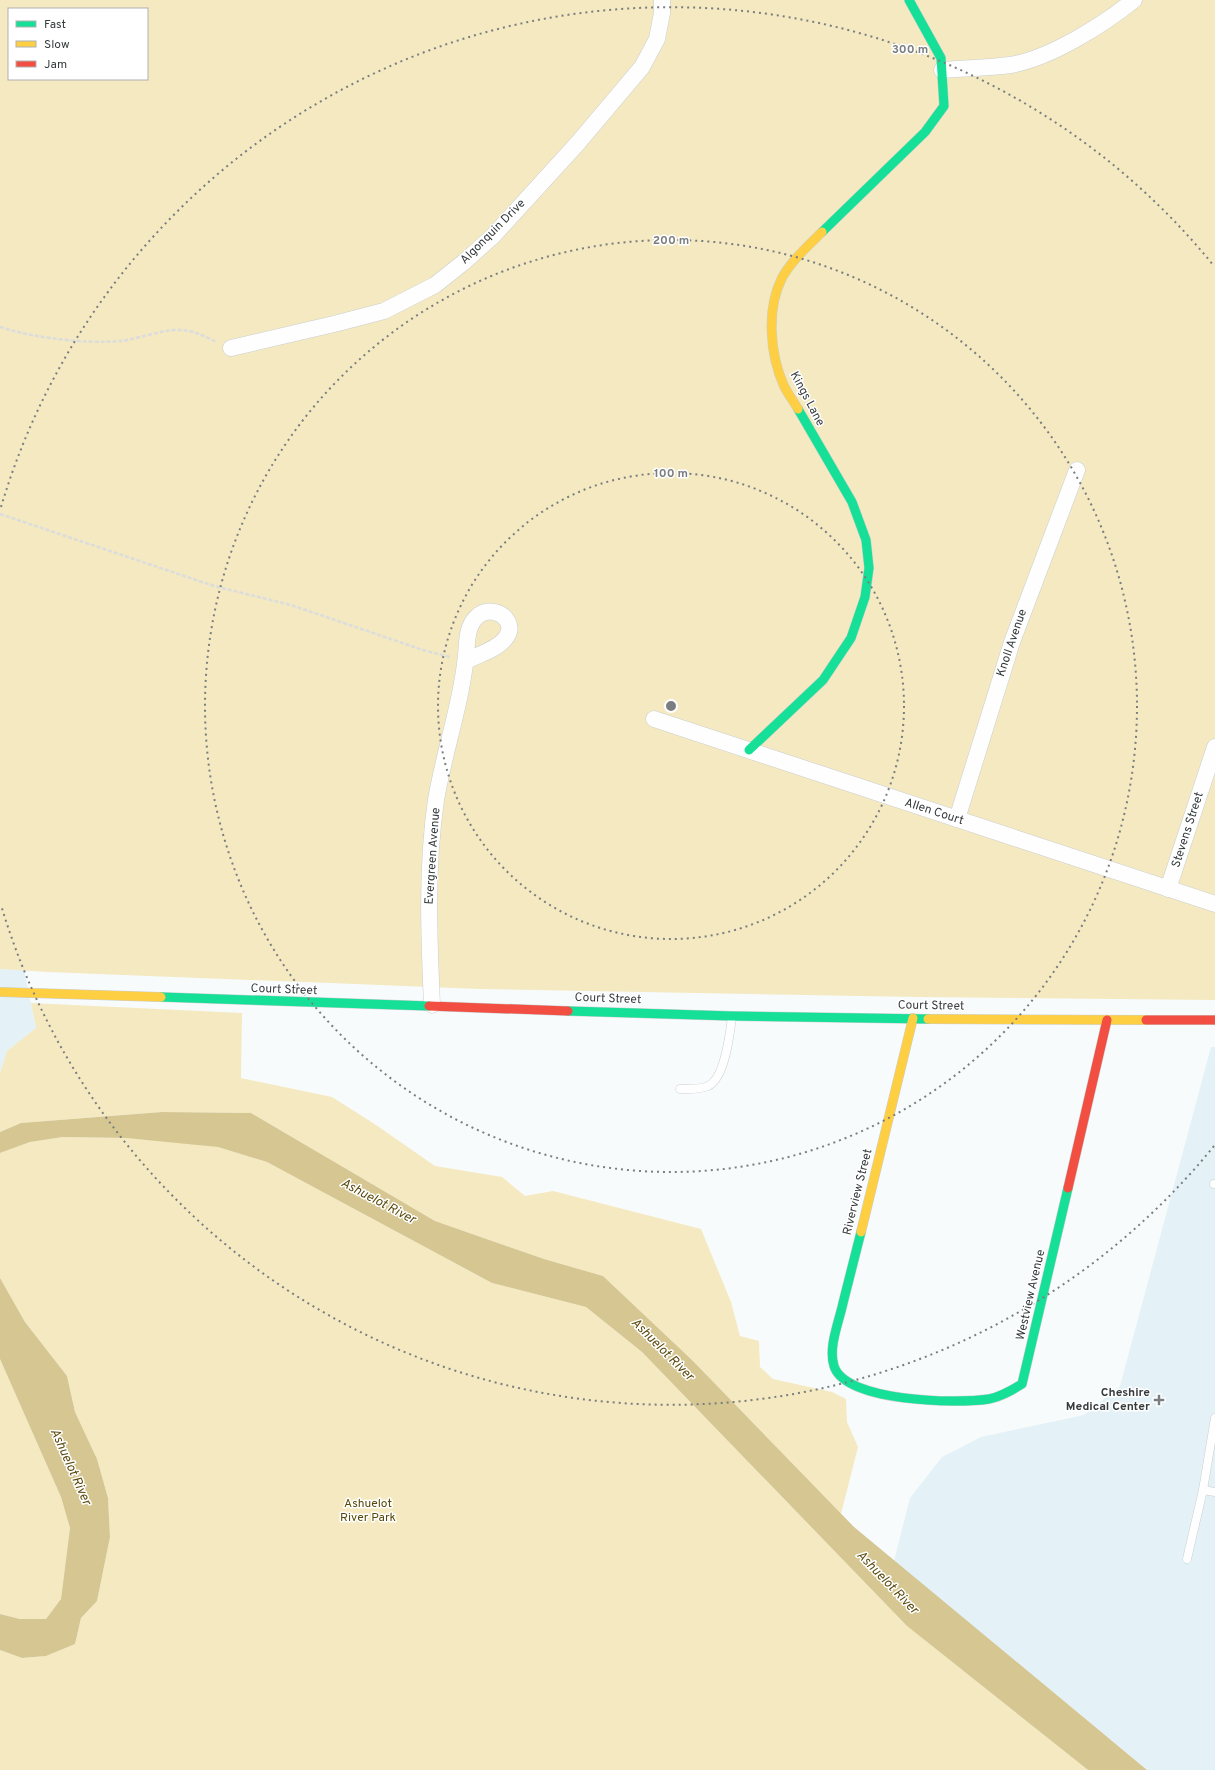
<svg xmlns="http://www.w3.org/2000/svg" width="1215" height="1770" font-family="Overpass,sans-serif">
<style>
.built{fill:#e4f2f7}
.green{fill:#f4e9c0;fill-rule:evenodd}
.water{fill:#d5c692}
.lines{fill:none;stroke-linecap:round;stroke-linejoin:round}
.lane-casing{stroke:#cacecf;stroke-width:9}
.street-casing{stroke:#cacecf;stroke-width:17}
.fast-casing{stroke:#cacecf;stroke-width:10}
.slow-casing{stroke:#cacecf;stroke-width:10}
.jam-casing{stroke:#cacecf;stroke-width:10}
.path{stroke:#dbdcdd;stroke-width:2.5;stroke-dasharray:4 2;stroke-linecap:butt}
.lane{stroke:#fefeff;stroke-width:8}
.street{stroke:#fefeff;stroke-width:16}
.fast{stroke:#16e098;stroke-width:9}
.slow{stroke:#ffcf43;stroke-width:9}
.jam{stroke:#f24e42;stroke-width:9}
.ring{fill:none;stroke:#7a7e80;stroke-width:2;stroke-dasharray:2 4}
.poi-dot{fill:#7a7e80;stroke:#fff;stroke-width:1.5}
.labels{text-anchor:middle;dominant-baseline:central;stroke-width:3;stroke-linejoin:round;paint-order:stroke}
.street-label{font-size:12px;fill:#363b3d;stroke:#fff}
.poi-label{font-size:12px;font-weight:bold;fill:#363b3d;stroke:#fff;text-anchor:end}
.park-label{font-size:12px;fill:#574709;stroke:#fff}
.water-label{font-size:13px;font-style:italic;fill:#5b4b0f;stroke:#fff}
.centre{fill:#7a7e80;stroke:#fff;stroke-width:2}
.ring-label{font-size:12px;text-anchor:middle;font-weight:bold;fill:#7a7e80;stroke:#fff;stroke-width:3;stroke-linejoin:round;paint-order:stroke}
</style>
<rect width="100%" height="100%" fill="#f7fbfc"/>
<g class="built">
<polygon points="0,969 24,970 36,1028 7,1051 0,1073"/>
<polygon points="1211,1047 1215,1047 1215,1770 1147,1770 894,1561 910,1498 942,1457 981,1437 1084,1415 1120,1386"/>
</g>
<g class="green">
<path d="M 0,0 L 1215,0 L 1215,1000 L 918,997 L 480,989 L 48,972 L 0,969 ZM 9,9 L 147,9 L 147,79 L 9,79 Z"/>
<polygon points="31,1003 242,1013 241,1078 332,1097 376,1125 435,1166 502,1177 525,1196 553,1191 701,1229 731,1302 740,1336 759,1341 760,1367 773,1379 832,1392 846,1399 847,1422 858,1447 841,1514 692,1360 603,1276 544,1259 435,1221 251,1113 162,1112 21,1123 0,1132 0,1073 7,1051 36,1028"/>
<polygon points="63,1137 126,1138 186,1143 218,1147 267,1162 492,1283 586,1307 642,1352 907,1626 1088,1770 0,1770 0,1650 22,1658 46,1656 75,1644 81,1618 97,1601 110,1537 108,1498 97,1459 75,1412 67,1376 25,1322 0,1278 0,1153 30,1142"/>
<polygon points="0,1359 61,1497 70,1528 61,1599 46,1619 20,1619 0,1614"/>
</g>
<g class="water">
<polygon points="162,1112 251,1113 435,1221 544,1259 603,1276 692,1360 854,1527 1147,1770 1088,1770 907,1626 642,1352 586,1307 492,1283 267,1162 218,1147 126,1138 63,1137 30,1142 0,1153 0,1132 21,1123"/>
<polygon points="0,1278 25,1322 67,1376 75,1412 97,1459 108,1498 110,1537 97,1601 81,1618 75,1644 46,1656 22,1658 0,1650 0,1614 20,1619 46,1619 61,1599 70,1528 61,1497 0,1359"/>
</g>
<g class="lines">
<defs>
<g id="lane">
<path d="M 680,1089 C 689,1089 699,1090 708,1086 C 725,1079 730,1033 732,1017"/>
<polyline points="1214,1184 1215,1184"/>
<polyline points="1203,1490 1215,1492"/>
<polyline points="1187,1559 1203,1490 1215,1418"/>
</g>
<g id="street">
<path d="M 942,70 C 964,68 988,68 1010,65 C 1049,59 1103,25 1134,0"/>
<polyline points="231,348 334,324 384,311 435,285 464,262 493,236 577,144 642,67 657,39 662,13 662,0"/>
<polyline points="654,719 1215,904"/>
<polyline points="957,819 1012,642 1077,470"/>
<polyline points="1168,889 1215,747"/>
<path d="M 432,1005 C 429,937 426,868 436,800 C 445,747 464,696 467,643 C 470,590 525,615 505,639 C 496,650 479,654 466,661"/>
</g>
<g id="fast">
<polyline points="822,232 925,132 944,106 941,58 909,0"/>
<polyline points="749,750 823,680 851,638 865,597 869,568 866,540 852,502 798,409"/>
<polyline points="161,997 429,1006"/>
<polyline points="568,1011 732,1016 928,1019"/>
<path d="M 861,1232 C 855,1256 849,1280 843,1303 C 839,1322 828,1347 834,1366 C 845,1402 958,1404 989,1399 C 1001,1397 1012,1390 1022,1384 L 1068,1188"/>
</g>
<g id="slow">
<path d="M 798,409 C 794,402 788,394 784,386 C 770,355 766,309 782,278 C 791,261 808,246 822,232"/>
<polyline points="0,992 161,997"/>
<polyline points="928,1019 1146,1020"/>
<polyline points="861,1232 913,1018"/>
</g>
<g id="jam">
<polyline points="429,1006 568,1011"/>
<polyline points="1146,1020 1215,1020"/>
<polyline points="1068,1188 1107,1020"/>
</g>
</defs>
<use href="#lane" class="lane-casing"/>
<use href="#street" class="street-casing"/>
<use href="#fast" class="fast-casing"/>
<use href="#slow" class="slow-casing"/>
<use href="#jam" class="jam-casing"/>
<g class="path">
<path d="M 0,327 C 34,338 85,344 120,341 C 138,339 164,329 180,330 C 194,330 205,337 217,342"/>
<polyline points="0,514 214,586 291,605 423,650 450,657"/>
</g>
<use href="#lane" class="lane"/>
<use href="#street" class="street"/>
<use href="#fast" class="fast"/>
<use href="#slow" class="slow"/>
<use href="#jam" class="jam"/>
</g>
<g class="ring">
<circle cx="671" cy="706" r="233"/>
<circle cx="671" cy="706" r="466"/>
<path d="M1214 1146A699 699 0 0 1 1 905M1 507A699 699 0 0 1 1214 266"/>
</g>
<path class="poi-dot" d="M1157 1394h4v4h4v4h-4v4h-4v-4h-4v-4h4z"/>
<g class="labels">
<g class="street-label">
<text transform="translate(493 232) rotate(-45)">Algonquin Drive</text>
<text transform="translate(807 399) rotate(62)">Kings Lane</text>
<text transform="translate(1012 643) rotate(-71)">Knoll Avenue</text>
<text transform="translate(934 812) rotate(18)">Allen Court</text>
<text transform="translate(1188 830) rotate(-72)">Stevens Street</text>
<text transform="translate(433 856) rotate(-86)">Evergreen Avenue</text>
<text transform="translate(284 990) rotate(2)">Court Street</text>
<text transform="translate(608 999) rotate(2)">Court Street</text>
<text transform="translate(931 1006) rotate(1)">Court Street</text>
<text transform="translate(858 1192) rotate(-76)">Riverview Street</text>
<text transform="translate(1031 1295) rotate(-77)">Westview Avenue</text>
</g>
<g class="poi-label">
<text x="1150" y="1393">Cheshire<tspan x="1150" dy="14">Medical Center</tspan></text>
</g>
<g class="park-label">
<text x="368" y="1504">Ashuelot<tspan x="368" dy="14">River Park</tspan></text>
</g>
<g class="water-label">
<text transform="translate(378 1202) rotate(28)">Ashuelot River</text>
<text transform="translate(662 1350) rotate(45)">Ashuelot River</text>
<text transform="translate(70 1467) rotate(66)">Ashuelot River</text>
<text transform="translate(887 1583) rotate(46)">Ashuelot River</text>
</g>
</g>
<circle cx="671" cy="706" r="6" class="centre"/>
<g class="ring-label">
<text x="910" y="53">300 m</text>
<text x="671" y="244">200 m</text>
<text x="671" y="477">100 m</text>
</g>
<rect x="8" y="8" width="140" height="72" fill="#ffffff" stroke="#afb1b1"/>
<rect x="16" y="21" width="20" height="6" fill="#16e098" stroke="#afb1b1"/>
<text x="44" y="28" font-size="12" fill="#363b3d">Fast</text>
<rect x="16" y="41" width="20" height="6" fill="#ffcf43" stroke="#afb1b1"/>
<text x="44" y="48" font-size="12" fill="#363b3d">Slow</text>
<rect x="16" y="61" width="20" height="6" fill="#f24e42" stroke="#afb1b1"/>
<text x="44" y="68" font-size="12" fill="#363b3d">Jam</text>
</svg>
